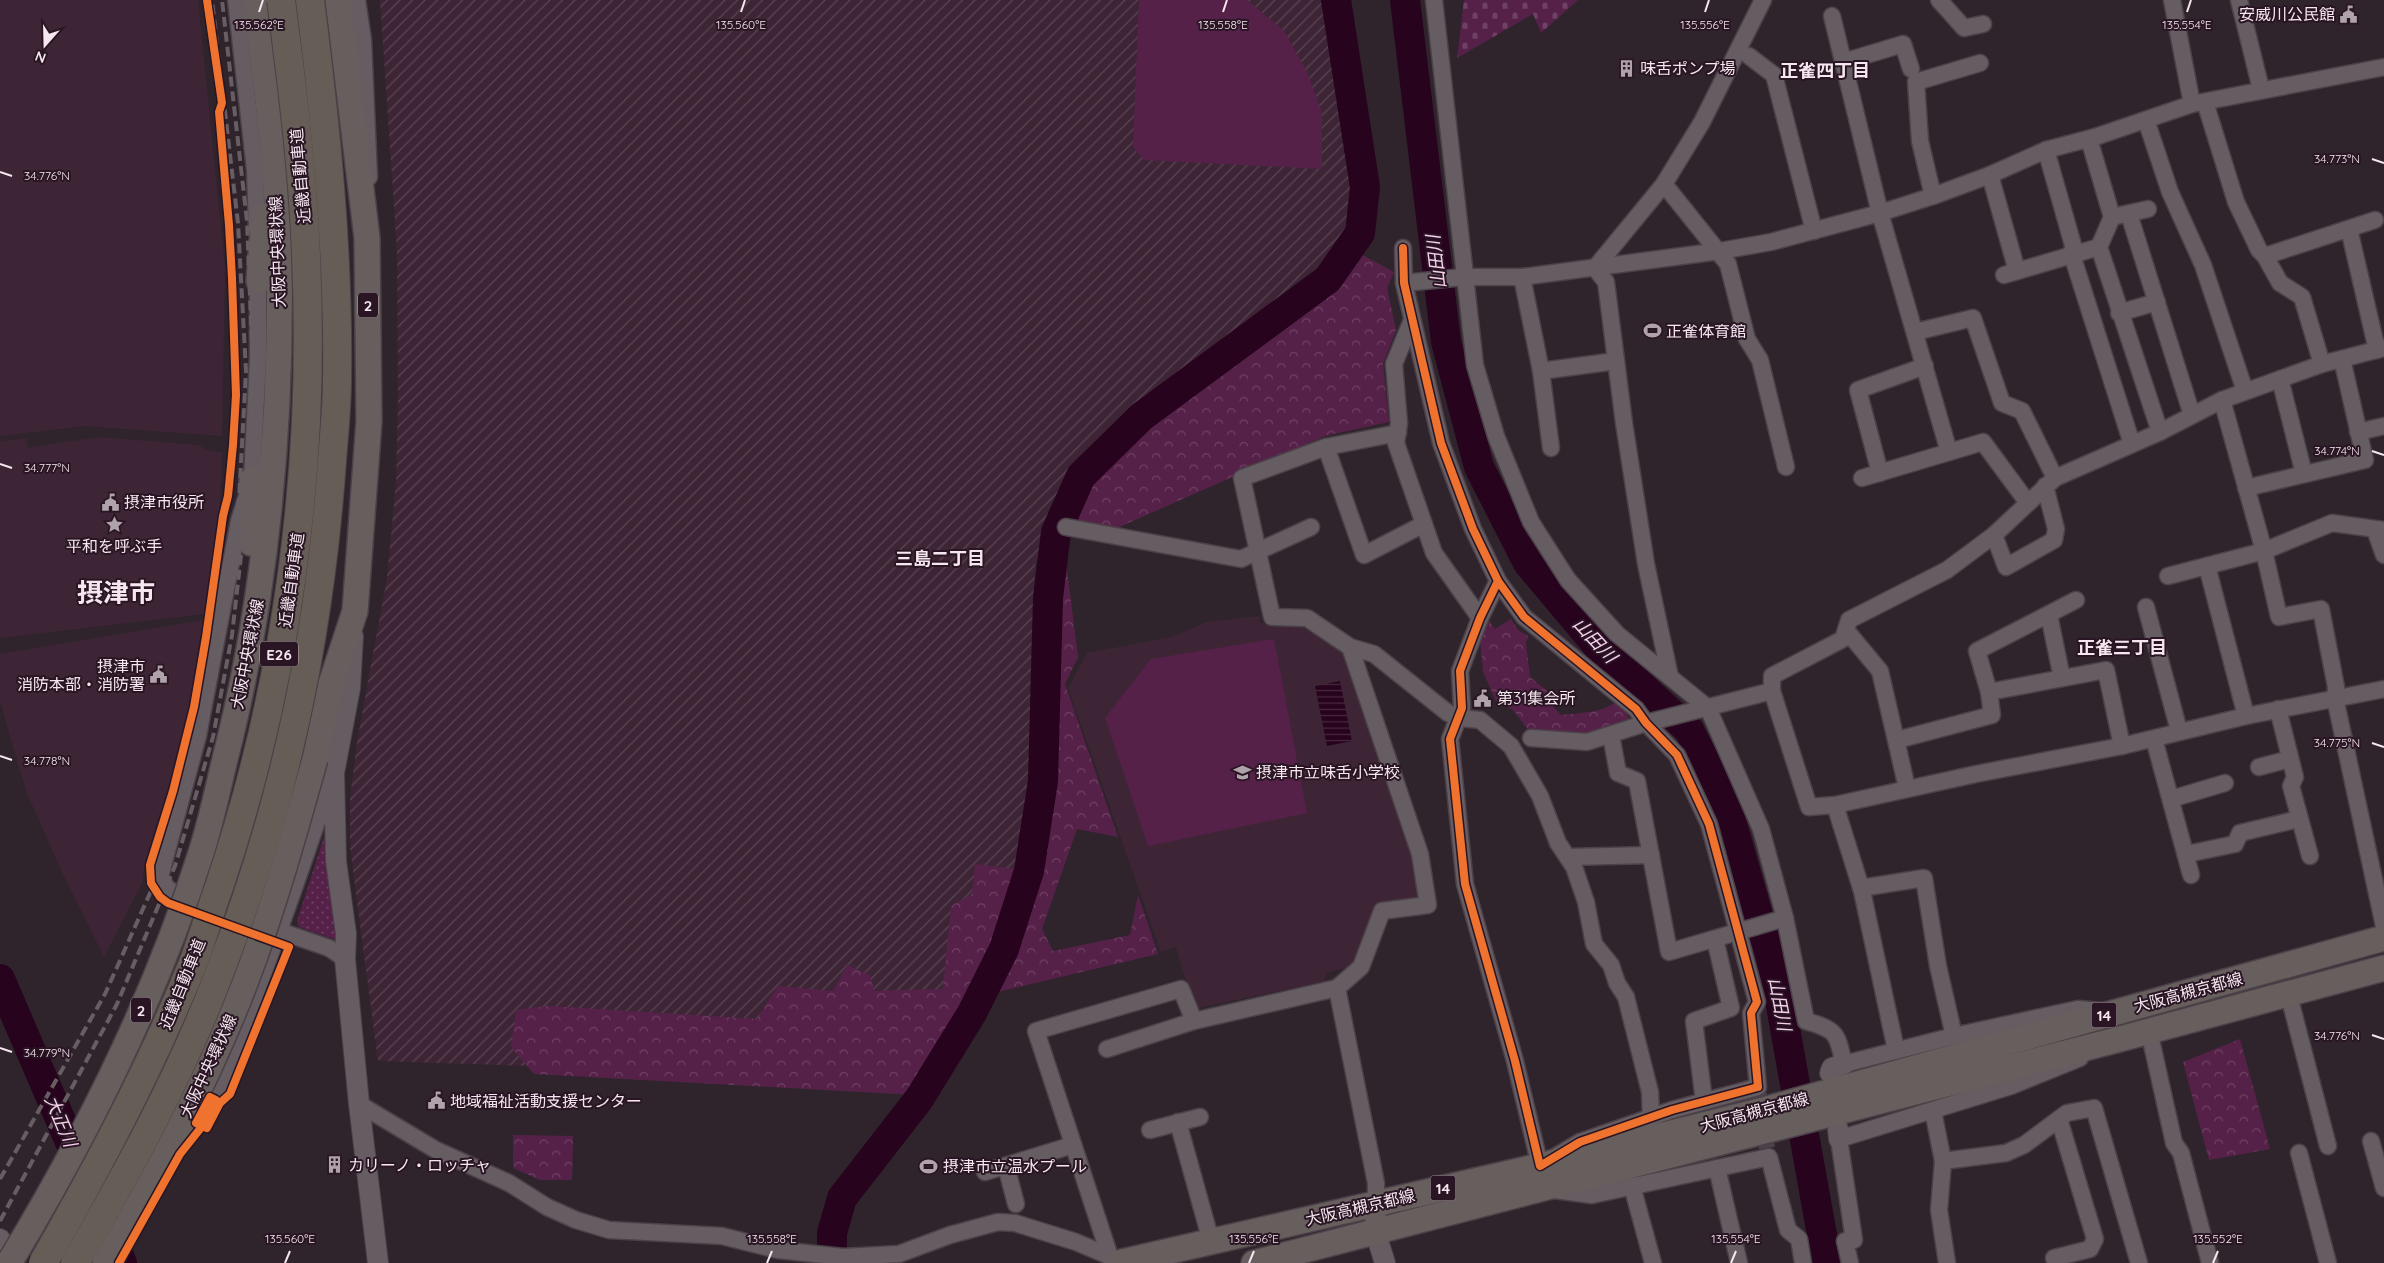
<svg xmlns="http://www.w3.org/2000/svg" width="2384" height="1263" font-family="Quicksand,'Noto Sans JP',sans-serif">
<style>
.built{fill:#3e2536}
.industrial{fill:url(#industrial-furrows)}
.grass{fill:url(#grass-dots)}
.forest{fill:url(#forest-crowns)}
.cemetery{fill:url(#cemetery-stones)}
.garden{fill:#562149}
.water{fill:url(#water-rules)}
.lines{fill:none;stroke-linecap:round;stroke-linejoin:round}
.river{stroke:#27031e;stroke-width:30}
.minor-tunnel{stroke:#4d4149;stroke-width:16;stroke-dasharray:16 8;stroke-linecap:butt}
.minor-casing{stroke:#4b4148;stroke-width:19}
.tertiary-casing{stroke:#4b4148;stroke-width:22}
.primary-casing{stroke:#4b4148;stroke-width:28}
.minor{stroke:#665d63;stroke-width:16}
.tertiary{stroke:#665d63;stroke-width:20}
.primary{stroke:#675f5d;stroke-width:25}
.rail{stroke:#665e63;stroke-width:4;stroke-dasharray:10 5;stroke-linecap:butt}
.primary-bridge-casing{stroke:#4b4148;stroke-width:28;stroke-linecap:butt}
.motorway-bridge-casing{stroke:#4b4148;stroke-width:30;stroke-linecap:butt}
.primary-bridge{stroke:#675f5d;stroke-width:25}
.motorway-bridge{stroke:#655d56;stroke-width:28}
.cycleway-casing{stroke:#291523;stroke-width:11}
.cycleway{stroke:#ef722f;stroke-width:8}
.ticks{fill:none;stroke:#f5e6ef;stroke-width:2}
.labels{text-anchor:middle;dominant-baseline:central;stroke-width:4;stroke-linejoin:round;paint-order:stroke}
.shield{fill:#291523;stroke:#b8a7b2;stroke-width:1}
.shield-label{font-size:15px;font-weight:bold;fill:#f5e6ef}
.poi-label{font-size:16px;fill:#f5e6ef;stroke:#291523;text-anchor:start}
.street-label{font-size:16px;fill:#f5e6ef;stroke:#291523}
.neighbourhood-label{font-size:18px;font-weight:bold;fill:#f5e6ef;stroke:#291523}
.water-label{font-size:18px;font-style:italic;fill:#f7d0ea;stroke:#291523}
.town-label{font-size:26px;font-weight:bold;fill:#f5e6ef;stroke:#291523}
.ticks-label{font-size:12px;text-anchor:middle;fill:#f5e6ef;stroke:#291523;stroke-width:4;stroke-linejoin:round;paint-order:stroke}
</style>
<defs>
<pattern id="industrial-furrows" width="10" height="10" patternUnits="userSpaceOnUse" patternTransform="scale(1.25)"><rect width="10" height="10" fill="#3e2536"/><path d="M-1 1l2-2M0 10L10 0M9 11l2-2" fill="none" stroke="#5a4553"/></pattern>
<pattern id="grass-dots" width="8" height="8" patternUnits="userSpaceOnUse" patternTransform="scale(1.25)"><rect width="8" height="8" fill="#562149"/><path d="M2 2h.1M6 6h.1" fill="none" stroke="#6f4164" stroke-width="1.8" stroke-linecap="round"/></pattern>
<pattern id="forest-crowns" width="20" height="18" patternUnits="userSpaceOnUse" patternTransform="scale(1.25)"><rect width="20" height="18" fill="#562149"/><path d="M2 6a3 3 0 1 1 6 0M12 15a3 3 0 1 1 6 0" fill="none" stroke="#6f4164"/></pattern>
<pattern id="cemetery-stones" width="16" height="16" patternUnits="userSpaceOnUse" patternTransform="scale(1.25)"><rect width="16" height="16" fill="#562149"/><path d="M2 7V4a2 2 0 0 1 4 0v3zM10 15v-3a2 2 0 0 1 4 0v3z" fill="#6f4164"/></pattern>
<pattern id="water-rules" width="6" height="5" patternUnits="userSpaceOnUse" patternTransform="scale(1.25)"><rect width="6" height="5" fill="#27031e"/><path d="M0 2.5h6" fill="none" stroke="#47283f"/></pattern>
</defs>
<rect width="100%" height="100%" fill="#2f242c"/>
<g class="built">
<polygon points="0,0 198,0 225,269 222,436 85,426 0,436"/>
<polygon points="99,437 199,445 206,450 222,453 218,550 204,614 0,638 0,442 26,438 28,448"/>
<polygon points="1260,616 1260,623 1302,622 1351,660 1413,856 1421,899 1378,906 1354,966 1325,973 1325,981 1194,1009 1176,947 1161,952 1068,688 1087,653 1171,637 1207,622"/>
<polygon points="203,620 189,712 172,776 145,862 142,883 104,957 63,874 26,791 0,701 0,654"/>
</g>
<polygon class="industrial" points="380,0 1327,0 1355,188 1347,231 1313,276 1111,427 1071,466 1035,565 1028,793 1017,860 967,995 908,1078 378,1061 350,847 350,799 357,742 387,578 396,483 398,394 397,251"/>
<polygon class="grass" points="325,834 328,834 338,935 334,939 299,927 297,921"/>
<g class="forest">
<polygon points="1353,250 1394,272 1387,288 1396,330 1383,364 1389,422 1325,436 1117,528 1070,520 1090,478 1144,420 1330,284"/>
<polygon points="1063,538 1078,657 1065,684 1118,837 1077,829 1042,929 1053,951 1130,935 1138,895 1158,954 993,993 1034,870 1047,782 1053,597"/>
<path d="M 1486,617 L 1495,629 L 1511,619 L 1518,630 L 1528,636 L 1526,644 L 1530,677 L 1547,691 L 1544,696 L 1561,715 C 1580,713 1602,713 1618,701 L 1624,707 L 1629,719 C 1599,736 1566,736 1533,736 L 1513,710 L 1496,701 L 1483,672 L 1480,640 Z"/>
<polygon points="975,864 1019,869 997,945 965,1010 916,1095 534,1074 511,1047 516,1010 548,1006 757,1019 778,986 833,991 847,965 870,975 874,991 943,989 951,906 972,894"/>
<polygon points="2240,1039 2270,1149 2209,1160 2183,1062"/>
<polygon points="513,1135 573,1136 572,1180 540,1180 513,1168"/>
</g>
<polygon class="cemetery" points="1464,0 1578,0 1541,33 1533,14 1457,58"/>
<g class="garden">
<polygon points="1139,0 1247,0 1284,31 1307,72 1322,113 1322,169 1144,160 1133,147"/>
<polygon points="1274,639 1307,813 1148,846 1105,718 1151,659"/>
</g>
<polygon class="water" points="1340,681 1352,741 1327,746 1315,686"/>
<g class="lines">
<g class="river">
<polyline points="1405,0 1446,342 1479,467 1528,563 1597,645 1689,730 1725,800 1776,978 1827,1263"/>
<polyline points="0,979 122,1263"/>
<polyline points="832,1263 832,1233 842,1198 919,1099 972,1013 1004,949 1029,871 1043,781 1048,598 1056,532 1081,476 1141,417 1328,279 1360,233 1365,187 1336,0"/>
</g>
<polyline class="minor-tunnel" points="1759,1094 1767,1148"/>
<defs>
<g id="minor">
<polyline points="236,0 255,170 257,229"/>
<polyline points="357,0 363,40 369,177"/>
<path d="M 1434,0 L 1475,365 L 1496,436 L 1531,522 L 1568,580 L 1617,634 L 1708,708 L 1761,829 L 1785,918 L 1806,1021 C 1838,1030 1837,1034 1844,1064 L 1954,1036 L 2078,1009 L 2101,1011"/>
<polyline points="1939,0 1964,28 1983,24"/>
<polyline points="2172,0 2192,104"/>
<polyline points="2239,0 2261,89"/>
<polyline points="1832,16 1880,213 1949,452"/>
<polyline points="1749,56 1774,75 1814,231"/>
<polyline points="1843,62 1903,44 1911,69"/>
<polyline points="2205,102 2236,202 2259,250 2265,256 2280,283 2302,297 2322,364"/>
<polyline points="2146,120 2170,192 2203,265 2245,391"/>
<polyline points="2089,139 2112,217"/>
<polyline points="2046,150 2073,245 2072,255 2132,444"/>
<polyline points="1990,175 2017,271"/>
<polyline points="1664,184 1728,264 1747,339 1760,360 1786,467"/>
<polyline points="1933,196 1920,141 1916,82 1980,63"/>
<polyline points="2129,214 2192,415"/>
<polyline points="2349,229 2377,350"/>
<polyline points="2099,247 2160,432"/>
<polyline points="1403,248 1404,283 1441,443 1473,529 1498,581 1524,617 1636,709 1646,723 1677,755 1709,824 1757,1002 1751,1013 1758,1087 1672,1110 1580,1142 1540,1166 1515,1061 1465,884 1450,739 1462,708 1460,671 1480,618 1498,581"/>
<polyline points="2265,256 2375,220"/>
<polyline points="1595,268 1606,282 1624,423 1646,564 1670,677"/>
<polyline points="1595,268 1664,184 1702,122 1763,0"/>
<polyline points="258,271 258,358 252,480 239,521 198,736 160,877 167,888 181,897 329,948 345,959"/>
<polyline points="2004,275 2099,247 2112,217 2148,209"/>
<polyline points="1522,277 1541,371 1616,361"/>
<polyline points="1404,283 1464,277 1522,277 1720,251 1771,242 1880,213 1933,196 1990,175 2046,150 2095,137 2192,104 2384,67"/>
<polyline points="2119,313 2157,302"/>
<polyline points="1412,320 1394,364 1399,423 1396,443 1434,553 1480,618"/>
<polyline points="1915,332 1973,318 2002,403 2022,411 2055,478"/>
<polyline points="1541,371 1551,448"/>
<polyline points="2280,379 2304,474"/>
<polyline points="2222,400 2264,551 2279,617 2321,609 2336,687 2335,698 2384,926"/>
<polyline points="2358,432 2384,426"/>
<polyline points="1398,433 1326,447 1242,478 1272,617 1307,618 1350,647 1374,654 1448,713 1460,718 1480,720 1511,746 1540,796 1558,843 1574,867 1586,902 1594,944 1611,965 1617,983 1626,997 1650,1092 1651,1117"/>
<polyline points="1326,447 1364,555 1424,524"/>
<polyline points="1880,473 1858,390 1925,366"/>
<polyline points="1862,478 1983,442 2028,503"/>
<polyline points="2246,488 2365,460 2342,359"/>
<polyline points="1066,527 1241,559 1311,527"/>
<polyline points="2375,530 2384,555"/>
<polyline points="1994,535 2006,567 2054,540 2056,529 2045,486"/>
<polyline points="2207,566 2246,716"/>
<polyline points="2168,576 2264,551 2332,523 2384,530"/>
<polyline points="2076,600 1977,651 1989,692 2106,670 2122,746"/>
<polyline points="2146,607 2179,731"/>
<polyline points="2049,615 2062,678"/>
<polyline points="1846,630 1880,671 1907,788"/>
<polyline points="2278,709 2295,777 2291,786 2310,856"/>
<polyline points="1611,735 1618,773 1637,781 1669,952 1785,918"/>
<polyline points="1531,738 1587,742 1646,723 1772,691"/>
<polyline points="2154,739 2191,875"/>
<polyline points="1897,740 1992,715 1989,692"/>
<polyline points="2259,767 2290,759"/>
<polyline points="2171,799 2225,783"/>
<polyline points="1835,805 1976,774 2122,746 2246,716 2384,689"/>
<polyline points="2187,854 2235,844 2240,833 2299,819"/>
<polyline points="1568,857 1651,855"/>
<polyline points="1861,888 1924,878 1938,966 1954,1036"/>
<polyline points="1337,988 1361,967 1382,911 1428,905 1420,854 1350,647"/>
<polyline points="2288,992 2328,1146"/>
<polyline points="2149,1031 2174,1143 2181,1153 2210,1263"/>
<polyline points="1107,1049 1194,1021"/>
<polyline points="1896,1050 1862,891 1835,805 1809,807 1772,691 1772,676 1843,639 1849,620 1947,570 1994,535 2055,478 2160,432 2222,400 2322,364 2384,348"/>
<path d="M 217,1091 C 260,989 296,885 331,780"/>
<polyline points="1704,1101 1694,1021 1731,1008 1715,939"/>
<polyline points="359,1104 436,1150 509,1183 547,1207 576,1220 609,1230 722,1236 778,1250 843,1257 899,1254 950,1235 998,1222 1015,1223 1076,1242 1109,1256"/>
<polyline points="1933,1111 1943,1161 1939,1210 1947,1263"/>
<polyline points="1178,1122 1211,1241"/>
<polyline points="1150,1130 1200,1117"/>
<polyline points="2371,1141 2384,1188"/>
<polyline points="2299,1153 2328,1263"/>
<polyline points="1943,1161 2006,1153 2024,1145 2067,1113 2094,1108 2139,1263"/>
<polyline points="1006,1166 1016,1204"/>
<polyline points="1717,1168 1739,1263"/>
<polyline points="985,1172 1073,1145"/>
<polyline points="1632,1186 1653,1263"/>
<polyline points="1554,1190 1592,1195 1769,1157 1788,1230 1799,1239 1803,1263"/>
<polyline points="2054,1258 2090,1249 2095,1239 2059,1119"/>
<polyline points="1112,1263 1036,1031 1181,989 1194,1021 1337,988 1376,1183 1376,1204"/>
<polyline points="1850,1263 1845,1241 1854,1240 1839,1139 2011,1086 2080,1058"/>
</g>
<g id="tertiary">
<polyline points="353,636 350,688 334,773 336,861 346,934 345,959 359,1104 378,1263"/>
<polyline points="1830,1073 1832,1068 1844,1064"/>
<polyline points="1838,1129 1839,1139"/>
<polyline points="1376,1204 1375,1231 1385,1263"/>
<polyline points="0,1239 11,1263"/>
</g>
<g id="primary">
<polyline points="259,281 264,216"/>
<polyline points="251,543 252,480"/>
<path d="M 230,739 C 268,581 282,418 279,256 C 278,170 266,85 256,0"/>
<polyline points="315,759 331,684 355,611 369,421 367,238 338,0"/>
<polyline points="1118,1263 1540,1166 1767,1109 2384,938"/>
<polyline points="1254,1263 2120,1039 2384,968"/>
</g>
</defs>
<use href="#minor" class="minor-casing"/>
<use href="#tertiary" class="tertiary-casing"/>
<use href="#primary" class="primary-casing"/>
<use href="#minor" class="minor"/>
<use href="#tertiary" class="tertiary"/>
<use href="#primary" class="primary"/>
<g class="rail">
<polyline points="0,1179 105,994 163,864 202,735 223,634 239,500 246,371 238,223 212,0"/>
<polyline points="0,1221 117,1004 175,866 213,737 232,635 247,503 253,371 247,221 222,0"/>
</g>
<defs>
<g id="primary-bridge">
<path d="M 9,1263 C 87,1135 156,996 201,853 C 213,816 220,777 230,739"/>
<path d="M 105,1263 C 158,1174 208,1080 245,983 C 273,910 294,834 315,759"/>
</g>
<g id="motorway-bridge">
<path d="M 43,1263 C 98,1167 149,1071 191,968 C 202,942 209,914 219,887 C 287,685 316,470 306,256 C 303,171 292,85 281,0"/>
<path d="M 75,1263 C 129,1170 181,1075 219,974 C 283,810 320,636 332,460 C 334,434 337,408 337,381 C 339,254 326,126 310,0"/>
</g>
</defs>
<use href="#primary-bridge" class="primary-bridge-casing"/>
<use href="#motorway-bridge" class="motorway-bridge-casing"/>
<use href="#primary-bridge" class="primary-bridge"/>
<use href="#motorway-bridge" class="motorway-bridge"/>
<defs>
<g id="cycleway">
<polyline points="1403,248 1404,283 1441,443 1473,529 1498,581 1524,617 1636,709 1646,723 1677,755 1709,824 1757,1002 1751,1013 1758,1087 1672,1110 1580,1142 1540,1166 1515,1061 1465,884 1450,739 1462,708 1460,671 1480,618 1498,581"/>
<polyline points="119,1263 180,1154 200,1129 216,1100 210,1097 196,1123 207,1128 220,1103 230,1094 289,947 168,903 160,897 151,883 150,865 173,791 194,707 206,637 223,516 228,496 233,445 236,395 232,278 229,225 219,112 222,103 207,0"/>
</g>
</defs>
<use href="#cycleway" class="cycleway-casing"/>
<use href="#cycleway" class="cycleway"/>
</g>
<path class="ticks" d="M 259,12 L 263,0M 741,12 L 745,0M 1223,12 L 1227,0M 1705,12 L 1709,0M 2187,12 L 2191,0M 2372,159 L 2384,163M 0,172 L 12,176M 2372,451 L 2384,455M 0,464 L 12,468M 2372,743 L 2384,747M 0,756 L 12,760M 2372,1035 L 2384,1039M 0,1048 L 12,1052M 285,1263 L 290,1251M 767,1263 L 772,1251M 1249,1263 L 1254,1251M 1731,1263 L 1736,1251M 2213,1263 L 2218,1251"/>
<defs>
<symbol id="civic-bare" viewBox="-9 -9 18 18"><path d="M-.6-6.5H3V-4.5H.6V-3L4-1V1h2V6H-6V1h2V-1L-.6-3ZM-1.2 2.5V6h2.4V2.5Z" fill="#b0a2ab" stroke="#291523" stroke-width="2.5" paint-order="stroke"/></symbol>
<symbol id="building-bare" viewBox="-9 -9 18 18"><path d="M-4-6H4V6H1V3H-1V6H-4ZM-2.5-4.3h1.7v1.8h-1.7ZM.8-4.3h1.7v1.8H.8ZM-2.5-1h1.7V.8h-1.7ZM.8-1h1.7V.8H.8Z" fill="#b0a2ab" stroke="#291523" stroke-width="2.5" paint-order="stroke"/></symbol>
<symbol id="stadium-bare" viewBox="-9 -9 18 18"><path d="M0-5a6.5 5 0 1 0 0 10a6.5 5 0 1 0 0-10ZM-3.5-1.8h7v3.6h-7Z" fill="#b0a2ab" stroke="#291523" stroke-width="2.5" paint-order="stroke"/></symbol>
<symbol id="sight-bare" viewBox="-9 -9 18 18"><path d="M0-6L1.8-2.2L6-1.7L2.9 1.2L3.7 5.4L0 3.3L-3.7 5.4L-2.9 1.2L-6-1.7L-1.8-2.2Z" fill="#b0a2ab" stroke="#291523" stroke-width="2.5" paint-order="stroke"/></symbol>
<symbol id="school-bare" viewBox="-9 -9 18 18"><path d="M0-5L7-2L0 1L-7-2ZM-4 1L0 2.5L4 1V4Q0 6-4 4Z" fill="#b0a2ab" stroke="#291523" stroke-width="2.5" paint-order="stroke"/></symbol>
</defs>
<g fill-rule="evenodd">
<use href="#civic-bare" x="2336" y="2" width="25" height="25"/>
<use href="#building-bare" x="1614" y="56" width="25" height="25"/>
<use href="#stadium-bare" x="1640" y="318" width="25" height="25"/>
<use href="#civic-bare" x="98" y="490" width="25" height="25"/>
<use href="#sight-bare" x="102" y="512" width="25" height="25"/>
<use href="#civic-bare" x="146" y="662" width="25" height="25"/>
<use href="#civic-bare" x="1470" y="686" width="25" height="25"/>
<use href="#school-bare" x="1230" y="760" width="25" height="25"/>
<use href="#civic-bare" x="424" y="1088" width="25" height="25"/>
<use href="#building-bare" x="322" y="1152" width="25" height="25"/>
<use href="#stadium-bare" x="916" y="1154" width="25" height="25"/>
</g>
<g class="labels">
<g class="shield">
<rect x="358" y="292.5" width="20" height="25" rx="4"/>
<rect x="260" y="641.5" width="38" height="25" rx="4"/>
<rect x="131" y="997.5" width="20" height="25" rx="4"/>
<rect x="2091.5" y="1002.5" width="25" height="25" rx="4"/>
<rect x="1430.5" y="1175.5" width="25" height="25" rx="4"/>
</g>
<g class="shield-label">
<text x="368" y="305">2</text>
<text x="279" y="654">E26</text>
<text x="141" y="1010">2</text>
<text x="2104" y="1015">14</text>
<text x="1443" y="1188">14</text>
</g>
<g class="poi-label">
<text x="2335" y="14" text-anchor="end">安威川公民館</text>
<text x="1640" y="68">味舌ポンプ場</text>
<text x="1666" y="331">正雀体育館</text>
<text x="124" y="502">摂津市役所</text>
<text x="114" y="546" text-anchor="middle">平和を呼ぶ手</text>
<text x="145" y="666" text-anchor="end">摂津市<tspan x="145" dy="18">消防本部・消防署</tspan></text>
<text x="1497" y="698">第31集会所</text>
<text x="1256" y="772">摂津市立味舌小学校</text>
<text x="450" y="1101">地域福祉活動支援センター</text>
<text x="348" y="1165">カリーノ・ロッチャ</text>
<text x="943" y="1166">摂津市立温水プール</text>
</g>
<g class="street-label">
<text transform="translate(300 176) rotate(-95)">近畿自動車道</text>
<text transform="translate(277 252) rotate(-92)">大阪中央環状線</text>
<text transform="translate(291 580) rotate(-82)">近畿自動車道</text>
<text transform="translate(247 654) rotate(-79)">大阪中央環状線</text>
<text transform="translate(182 984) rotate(-68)">近畿自動車道</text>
<text transform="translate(2188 992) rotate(-15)">大阪高槻京都線</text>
<text transform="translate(208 1066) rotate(-65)">大阪中央環状線</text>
<text transform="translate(1754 1112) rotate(-15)">大阪高槻京都線</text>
<text transform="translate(1360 1207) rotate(-13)">大阪高槻京都線</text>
</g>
<g class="neighbourhood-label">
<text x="1825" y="70">正雀四丁目</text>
<text x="940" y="558">三島二丁目</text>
<text x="2122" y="647">正雀三丁目</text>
</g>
<g class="water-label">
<text transform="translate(1436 262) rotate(-97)">山田川</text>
<text transform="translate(1595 640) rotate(47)">山田川</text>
<text transform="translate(1780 1004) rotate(79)">山田川</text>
<text transform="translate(61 1121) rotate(67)">大正川</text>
</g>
<g class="town-label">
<text x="116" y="592">摂津市</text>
</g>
</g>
<g class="ticks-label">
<text x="259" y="29">135.562°E</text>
<text x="741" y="29">135.560°E</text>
<text x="1223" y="29">135.558°E</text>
<text x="1705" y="29">135.556°E</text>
<text x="2187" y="29">135.554°E</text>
<text x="2337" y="163">34.773°N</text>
<text x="47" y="180">34.776°N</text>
<text x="2337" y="455">34.774°N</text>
<text x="47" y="472">34.777°N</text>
<text x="2337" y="747">34.775°N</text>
<text x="47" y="765">34.778°N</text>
<text x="2337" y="1040">34.776°N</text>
<text x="47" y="1057">34.779°N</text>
<text x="290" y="1243">135.560°E</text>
<text x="772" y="1243">135.558°E</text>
<text x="1254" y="1243">135.556°E</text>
<text x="1736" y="1243">135.554°E</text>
<text x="2218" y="1243">135.552°E</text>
</g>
<g transform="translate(45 45) rotate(200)" stroke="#291523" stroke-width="4" paint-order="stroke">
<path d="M0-4L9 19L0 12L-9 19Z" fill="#f5e6ef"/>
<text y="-8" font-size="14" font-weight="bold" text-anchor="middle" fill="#f5e6ef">N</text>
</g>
</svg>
